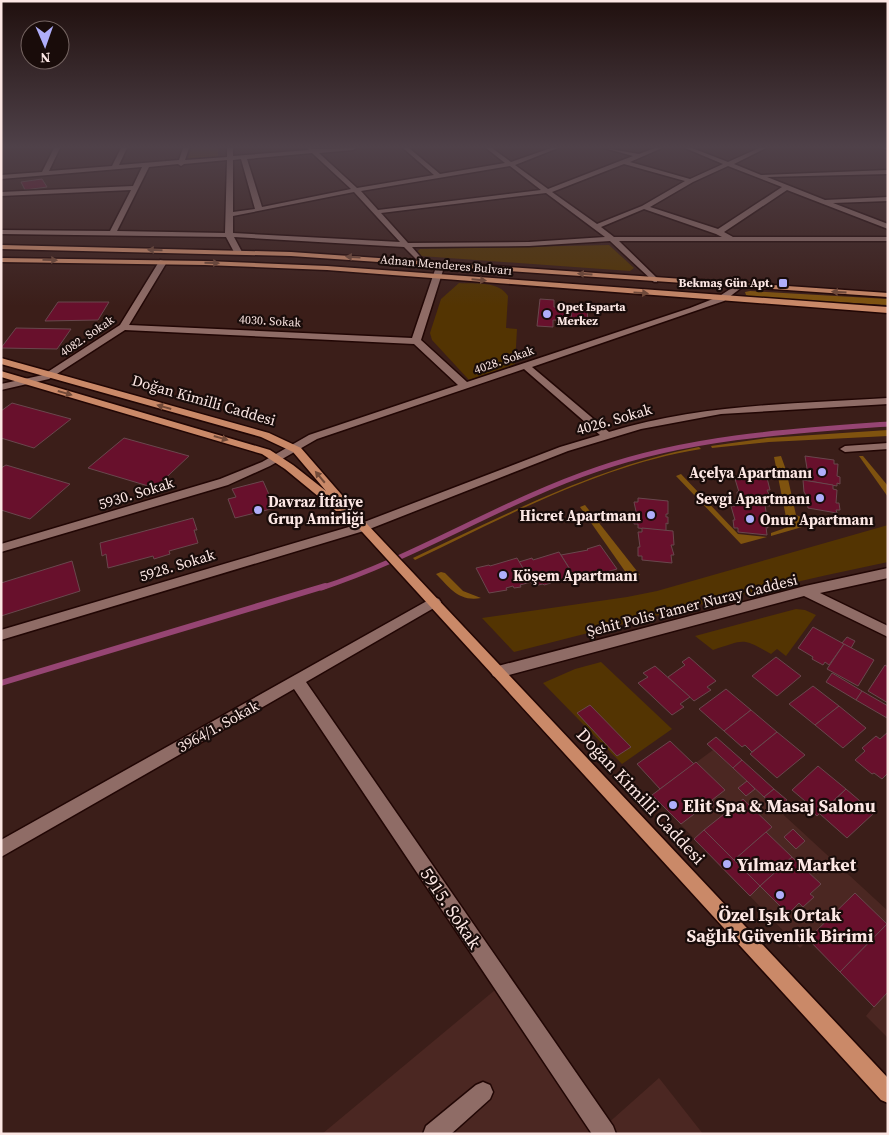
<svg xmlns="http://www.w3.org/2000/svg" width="889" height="1135" font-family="'Source Serif 4',serif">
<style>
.built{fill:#4b2722}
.green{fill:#533402}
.forest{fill:#7f530f}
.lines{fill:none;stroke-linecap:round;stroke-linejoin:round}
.stream-far1{stroke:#964573;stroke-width:5}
.stream{stroke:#964573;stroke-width:6}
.building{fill:#68102c;stroke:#69474d}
.minor-casing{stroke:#210604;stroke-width:3}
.major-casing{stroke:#210604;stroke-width:3}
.minor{fill:#8f6c66;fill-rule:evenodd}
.major{fill:#ca8968;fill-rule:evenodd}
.oneway{fill:#724a39}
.poi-dot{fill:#afaefa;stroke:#190c0a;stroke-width:2}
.labels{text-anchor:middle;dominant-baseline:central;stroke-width:4.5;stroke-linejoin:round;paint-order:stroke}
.far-street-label{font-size:12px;fill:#fce7e4;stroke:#190c0a}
.far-poi-label{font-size:12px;font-weight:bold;fill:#fce7e4;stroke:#190c0a;text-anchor:end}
.street-label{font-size:15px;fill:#fce7e4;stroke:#190c0a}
.poi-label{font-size:15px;font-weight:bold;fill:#fce7e4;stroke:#190c0a;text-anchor:end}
.near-street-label{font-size:18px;fill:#fce7e4;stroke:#190c0a}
.near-poi-label{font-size:18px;font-weight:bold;fill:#fce7e4;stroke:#190c0a;text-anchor:start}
</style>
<rect width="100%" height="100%" fill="#3b1e19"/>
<g class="built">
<polygon points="713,750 888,911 888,1038 866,1016 874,1006 808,940 800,948 652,795"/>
<polygon points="495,990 591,1134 322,1134"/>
<polygon points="659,1078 703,1134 596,1134"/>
</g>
<g class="green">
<polygon points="192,148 218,148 218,157 187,160"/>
<polygon points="609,245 634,268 630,271 421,256 417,252 420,249"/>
<path d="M 459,283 C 475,284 499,281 508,296 L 506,328 L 517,329 L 515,364 L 469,380 L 432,340 L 430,333 L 441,299 Z"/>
<path d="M 888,525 L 888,562 C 762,588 638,620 514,652 L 482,618 L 627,597 L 657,591 Z"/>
<path d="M 796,609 L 805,610 L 816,615 L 786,656 L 777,649 L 771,654 C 741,637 745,640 713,650 L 695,636 Z"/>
<polygon points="601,662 672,729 622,764 543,683 575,669"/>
</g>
<g class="forest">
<polygon points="750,291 888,299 888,305 750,297 746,295 745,292"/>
<polygon points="888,430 888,436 769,442 712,448 711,446 767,438"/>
<path d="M 699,447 L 701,449 C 603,464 503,518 415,560 L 413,558 C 505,515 598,466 699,447 Z"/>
<polygon points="781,456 786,470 796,515 816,523 771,536 771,533 788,527 774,457"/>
<polygon points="859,456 863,456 888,486 888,497"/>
<polygon points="681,474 738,534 767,537 741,544 676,476"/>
<polygon points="585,505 640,575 629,577 580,507"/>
<path d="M 441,572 L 445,573 L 463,591 L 481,598 C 459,602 450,588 436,574 Z"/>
</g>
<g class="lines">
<path class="stream-far1" d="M 321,588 C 417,557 503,501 598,469 C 691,437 790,431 888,424"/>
<polyline class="stream" points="1,683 325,586"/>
</g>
<g class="building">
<polygon points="42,179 47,187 25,190 21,182"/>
<polygon points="540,299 554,300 554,307 572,308 571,321 553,320 553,327 537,326"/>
<polygon points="58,302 109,302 98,320 45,321"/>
<polygon points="572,307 587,308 588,323 571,322"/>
<polygon points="16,328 71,329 57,349 1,348"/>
<polygon points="12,403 71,419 34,448 1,438 1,411"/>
<polygon points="124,438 189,456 155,488 88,468"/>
<polygon points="805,456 834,460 834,464 838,464 837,476 840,477 840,484 837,483 837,486 809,481"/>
<polygon points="6,465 70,484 30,519 1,510 1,468"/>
<polygon points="738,476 767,478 770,490 767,490 771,499 768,499 770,506 742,503 741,500 738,499 737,492 739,492 735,479 739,479"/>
<polygon points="803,480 833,485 833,489 837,490 836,503 839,503 840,510 836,510 837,513 808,508 807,501 805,501 805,495 806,495 804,492"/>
<polygon points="263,481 275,508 235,518 228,499 236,497 232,489"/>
<polygon points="638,498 668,501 668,514 666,514 666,517 668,517 668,524 666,523 666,531 638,528 638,524 634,524 634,516 637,516 634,502 638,502"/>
<polygon points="734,502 765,505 767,518 765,518 768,528 766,527 767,535 738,532 738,528 734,528 733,520 735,520 731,506 735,506"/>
<polygon points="193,518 197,530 194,530 198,543 169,551 170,554 154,559 153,556 108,568 106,554 102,556 100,543"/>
<polygon points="642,528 673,531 674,545 671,545 674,555 671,555 672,563 642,560 642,556 638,556 638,547 640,547 638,532 642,532"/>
<polygon points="600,545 617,569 607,572 608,573 601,575 599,573 593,574 594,576 576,579 561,555 588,550 587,549"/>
<polygon points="559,552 574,576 558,582 557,580 550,581 551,583 544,585 543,584 533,586 519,562 532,558 533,560"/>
<polygon points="517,558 531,582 520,585 521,587 514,588 513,586 506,588 507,590 489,593 476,568 489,565 490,566"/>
<polygon points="72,561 80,591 1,616 1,583"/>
<polygon points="813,627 844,644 829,665 825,662 823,665 812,659 813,657 798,648"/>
<polygon points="847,637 855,641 851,648 842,643"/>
<polygon points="844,644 874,660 858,686 827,669"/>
<polygon points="689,657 716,681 707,687 711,690 694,701 668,677 685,665 682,662"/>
<polygon points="776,657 801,676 777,696 752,676"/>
<polygon points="885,665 888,667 888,703 868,691"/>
<polygon points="655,666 690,697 680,704 684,707 672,715 638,683 648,677 643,673"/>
<polygon points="832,673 862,691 856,700 826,682"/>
<polygon points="813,686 839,706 815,725 789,704"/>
<polygon points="726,689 751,710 724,731 699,709"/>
<polygon points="862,691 888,706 887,718 856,700"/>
<polygon points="590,705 631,747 617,756 577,713"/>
<polygon points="839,706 866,728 843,748 815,725"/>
<polygon points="751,710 777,732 752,752 745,745 742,747 724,731"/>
<polygon points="777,732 805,755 777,778 750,754"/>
<polygon points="888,732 888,773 882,779 874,773 872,774 855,760 865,751 862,748 876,736 880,739"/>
<polygon points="716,737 742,760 733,768 707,744"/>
<polygon points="670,741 694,764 660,789 637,764"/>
<polygon points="742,760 774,789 764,797 733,768"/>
<polygon points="696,762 725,790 712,800 715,804 705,811 702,808 681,824 652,795"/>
<polygon points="818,766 846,789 817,816 803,804 805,801 792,790"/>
<polygon points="747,781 755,789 746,796 738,788"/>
<polygon points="774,789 787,800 777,808 764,797"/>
<polygon points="846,789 874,813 847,838 820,814"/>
<polygon points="743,799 772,827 734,860 704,830"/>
<polygon points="793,829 805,841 796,849 784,837"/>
<polygon points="704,830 760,886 750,896 694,839"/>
<polygon points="766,832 792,857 760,886 734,860"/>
<polygon points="792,857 821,884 810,894 814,897 803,907 799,903 788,914 760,886"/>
<polygon points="855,893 887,924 840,972 808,939"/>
<polygon points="887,924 888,992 874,1007 840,972"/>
</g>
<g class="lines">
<defs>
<g id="minor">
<path d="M 54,148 L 60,148 L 49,171 L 112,166 L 121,148 L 127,148 L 119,165 L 179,160 L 183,148 L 189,148 L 185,160 L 227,157 L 227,148 L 233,148 L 233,156 L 309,150 L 307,148 L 315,149 L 356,148 L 353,150 L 319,153 L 357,188 L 434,175 L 403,148 L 409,148 L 440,174 L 505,163 L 486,148 L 492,148 L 511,162 L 551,148 L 558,148 L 515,165 L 548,189 L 633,156 L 604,148 L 639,154 L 655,148 L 662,148 L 630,162 L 690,179 L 723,164 L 685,148 L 692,148 L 728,162 L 759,148 L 766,148 L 734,164 L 761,175 L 888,170 L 888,174 L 767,177 L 825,200 L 888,197 L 888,201 L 833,203 L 888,224 L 888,229 L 787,190 L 724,232 L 733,237 L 888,237 L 888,241 L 619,241 L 657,278 L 657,282 L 654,282 L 610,241 L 529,246 L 412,247 L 425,262 L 421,264 L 404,247 L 234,237 L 242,252 L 238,254 L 234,252 L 226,237 L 1,234 L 1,230 L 110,231 L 131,190 L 1,196 L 1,192 L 133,186 L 142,167 L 1,179 L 1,175 L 42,172 ZM 312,153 L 351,189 L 262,207 L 247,159 ZM 241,159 L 255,209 L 233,212 L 233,160 ZM 227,160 L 225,233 L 117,231 L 149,167 L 178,164 L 181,166 L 184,164 ZM 624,164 L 685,181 L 642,206 L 597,224 L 552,192 ZM 510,166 L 541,190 L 378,210 L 361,191 ZM 728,166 L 782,187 L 718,229 L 650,207 L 693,182 ZM 354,192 L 400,242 L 233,233 L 233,216 ZM 546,193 L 605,237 L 529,242 L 408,243 L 381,213 ZM 644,209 L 716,234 L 722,237 L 614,237 L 601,227 Z"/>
<path d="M 160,260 L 167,262 L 129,325 L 412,338 L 437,264 L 444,262 L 445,264 L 421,340 L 467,382 L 690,308 L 718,297 L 738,284 L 742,286 L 741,288 L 724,301 L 532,367 L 609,432 C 700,404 794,404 888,398 L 888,404 L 721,414 L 641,429 L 568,451 L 367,530 L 1,640 L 1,630 L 359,524 L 560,447 L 600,435 L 524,369 L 317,439 L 270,466 L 228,485 L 1,552 L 1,544 L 220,479 L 262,462 L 309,435 L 458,385 L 414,344 L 125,330 L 49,379 L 1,390 L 1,384 L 43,375 L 120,325 Z"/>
<polygon points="888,443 888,449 845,452 840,449 845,446"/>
<polygon points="888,568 888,578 820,593 888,626 888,637 804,596 498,678 493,676 491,672 493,668 498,666 805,586"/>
<polygon points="434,597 439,599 441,602 439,605 306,682 613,1126 616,1134 592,1134 294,689 1,857 1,840"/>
<polygon points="483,1082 490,1085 493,1092 490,1099 451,1134 423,1134 426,1126 476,1085"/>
</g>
<g id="major">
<polygon points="884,148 888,148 888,150 885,149"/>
<polygon points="1,245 291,252 888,293 888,297 291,256 1,249"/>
<polygon points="1,258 205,261 327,266 888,307 888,313 327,270 205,265 1,262"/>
<polygon points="1,358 269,433 301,448 367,524 888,1078 888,1103 881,1100 343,511 336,511 285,469 262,454 1,377 1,371 270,450 293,465 326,491 293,452 261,437 1,364"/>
</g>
</defs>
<use href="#minor" class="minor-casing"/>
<use href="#major" class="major-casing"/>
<use href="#minor" class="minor"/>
<use href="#major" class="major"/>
</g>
<defs><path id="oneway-solid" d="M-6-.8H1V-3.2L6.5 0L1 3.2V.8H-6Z" transform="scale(1.25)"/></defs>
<g class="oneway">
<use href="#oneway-solid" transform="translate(155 250) rotate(-179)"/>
<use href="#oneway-solid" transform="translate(353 257) rotate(-177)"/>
<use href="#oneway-solid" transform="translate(50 260) rotate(1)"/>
<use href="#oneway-solid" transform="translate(212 263) rotate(1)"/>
<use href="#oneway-solid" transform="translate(585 274) rotate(-176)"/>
<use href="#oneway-solid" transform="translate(479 280) rotate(5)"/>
<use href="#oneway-solid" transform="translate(839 292) rotate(-177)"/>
<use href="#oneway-solid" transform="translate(641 293) rotate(4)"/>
<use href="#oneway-solid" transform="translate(65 393) rotate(16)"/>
<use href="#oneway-solid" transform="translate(164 407) rotate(-164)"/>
<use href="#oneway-solid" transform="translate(221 438) rotate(16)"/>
<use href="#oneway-solid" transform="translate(320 477) rotate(-130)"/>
</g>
<linearGradient id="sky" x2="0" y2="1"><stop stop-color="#20100e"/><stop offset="0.48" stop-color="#4f4149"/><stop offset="1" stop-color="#4f4149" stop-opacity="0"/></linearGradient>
<rect width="889" height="306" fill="url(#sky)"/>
<g class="poi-dot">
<rect x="778" y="278" width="10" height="10" rx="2.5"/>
<circle cx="547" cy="314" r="5"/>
<circle cx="822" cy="472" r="5"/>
<circle cx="820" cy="498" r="5"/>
<circle cx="258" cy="510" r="5"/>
<circle cx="651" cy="515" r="5"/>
<circle cx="750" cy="519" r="5"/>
<circle cx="503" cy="575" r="5"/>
<circle cx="673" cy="805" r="5"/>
<circle cx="727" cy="864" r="5"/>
<circle cx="780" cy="895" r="5"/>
</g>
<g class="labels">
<g class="far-street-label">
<text transform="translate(446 265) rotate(5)">Adnan Menderes Bulvarı</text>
<text transform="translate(270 321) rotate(3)">4030. Sokak</text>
<text transform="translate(87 336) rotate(-34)">4082. Sokak</text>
<text transform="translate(504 360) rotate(-19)">4028. Sokak</text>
</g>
<g class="far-poi-label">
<text x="773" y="283">Bekmaş Gün Apt.</text>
<text x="557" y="307" text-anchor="start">Opet Isparta<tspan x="557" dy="14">Merkez</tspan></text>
</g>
<g class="street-label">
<text transform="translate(204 400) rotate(16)">Doğan Kimilli Caddesi</text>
<text transform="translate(614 419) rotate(-16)">4026. Sokak</text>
<text transform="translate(136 493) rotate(-17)">5930. Sokak</text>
<text transform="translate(177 565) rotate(-17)">5928. Sokak</text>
<text transform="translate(692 605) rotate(-14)">Şehit Polis Tamer Nuray Caddesi</text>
<text transform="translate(218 726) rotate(-29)">3964/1. Sokak</text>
</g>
<g class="poi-label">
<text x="812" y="472">Açelya Apartmanı</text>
<text x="810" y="498">Sevgi Apartmanı</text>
<text x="268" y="501" text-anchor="start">Davraz İtfaiye<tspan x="268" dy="17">Grup Amirliği</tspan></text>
<text x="641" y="515">Hicret Apartmanı</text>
<text x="760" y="519" text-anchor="start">Onur Apartmanı</text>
<text x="513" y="575" text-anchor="start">Köşem Apartmanı</text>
</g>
<g class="near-street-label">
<text transform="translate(641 796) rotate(47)">Doğan Kimilli Caddesi</text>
<text transform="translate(451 908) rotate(56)">5915. Sokak</text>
</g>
<g class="near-poi-label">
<text x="683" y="805">Elit Spa &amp; Masaj Salonu</text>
<text x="737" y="864">Yılmaz Market</text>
<text x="780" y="914" text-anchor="middle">Özel Işık Ortak<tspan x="780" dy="21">Sağlık Güvenlik Birimi</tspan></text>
</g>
</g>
<rect width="889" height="1135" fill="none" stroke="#fce7e4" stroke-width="5"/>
<g transform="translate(45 45) rotate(178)"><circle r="24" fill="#190c0a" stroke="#746461"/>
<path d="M0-4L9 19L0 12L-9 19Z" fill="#afaefa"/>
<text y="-8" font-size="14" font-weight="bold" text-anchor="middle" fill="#fce7e4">N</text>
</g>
</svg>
